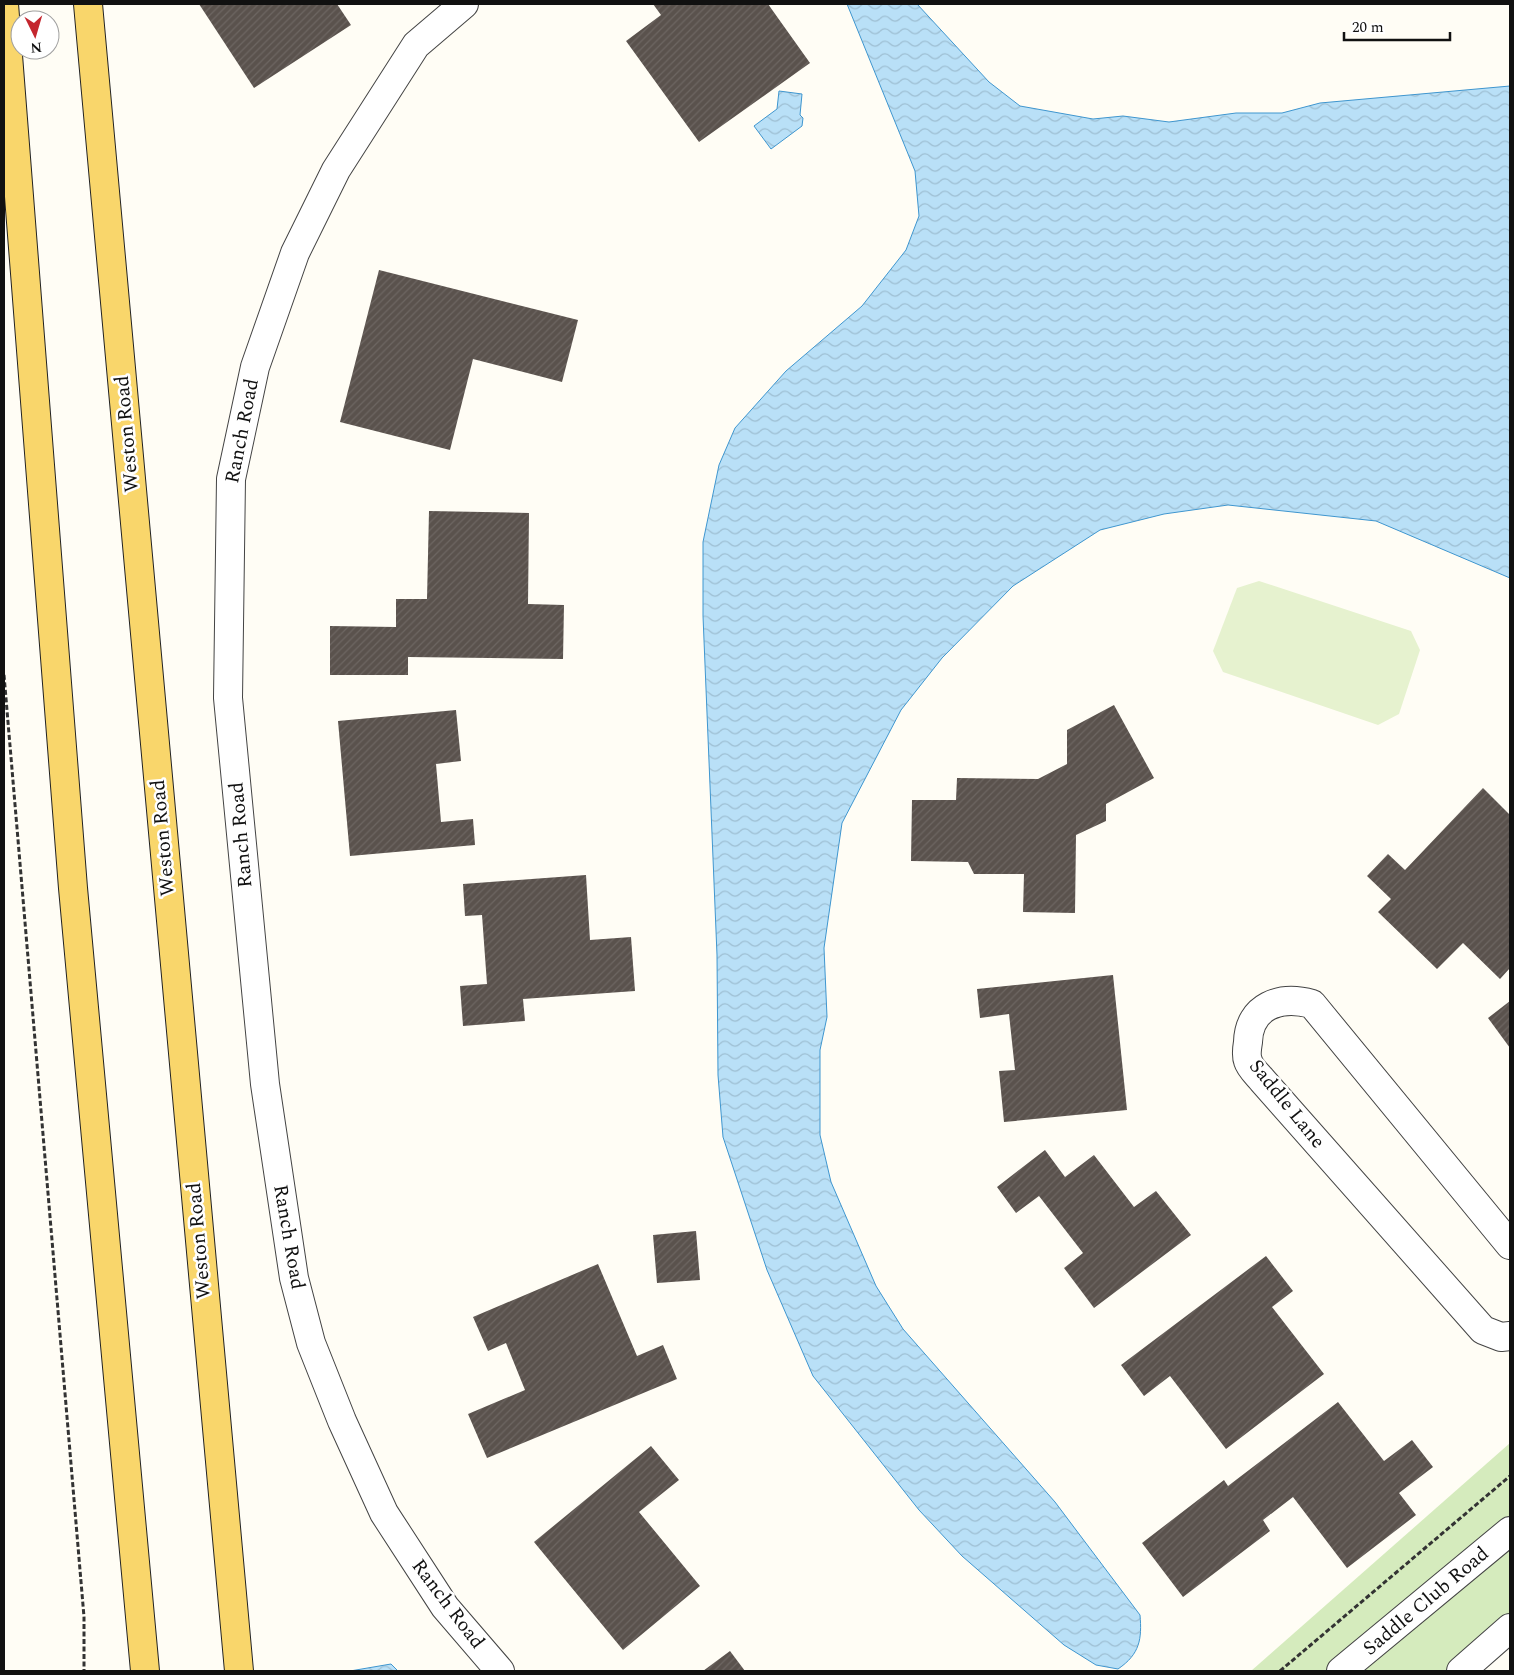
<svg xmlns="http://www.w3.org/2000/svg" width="1514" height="1675" font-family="Spectral,serif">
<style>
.grass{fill:#d5ebbd}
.pitch{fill:#e6f2cf}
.water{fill:url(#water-waves);stroke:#3f96cf}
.building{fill:url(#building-hatch)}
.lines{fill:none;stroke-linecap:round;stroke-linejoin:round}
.minor-casing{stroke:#444;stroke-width:30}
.major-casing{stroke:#222;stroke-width:30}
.path{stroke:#333;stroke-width:3;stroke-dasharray:5 2.5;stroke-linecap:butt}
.minor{stroke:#fff;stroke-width:28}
.major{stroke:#f9d66b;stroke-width:28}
.labels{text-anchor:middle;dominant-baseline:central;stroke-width:5;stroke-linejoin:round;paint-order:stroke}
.street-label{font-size:20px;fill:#111;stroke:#fff}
</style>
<defs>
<pattern id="water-waves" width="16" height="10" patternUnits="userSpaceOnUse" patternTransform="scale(1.25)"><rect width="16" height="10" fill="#b9e0f7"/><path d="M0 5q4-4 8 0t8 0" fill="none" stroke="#9ebfd3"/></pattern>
<pattern id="building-hatch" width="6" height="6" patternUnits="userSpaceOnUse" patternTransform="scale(1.25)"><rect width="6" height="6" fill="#5a524d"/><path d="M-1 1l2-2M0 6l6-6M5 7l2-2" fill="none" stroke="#6d6662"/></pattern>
</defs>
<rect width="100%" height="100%" fill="#fffdf5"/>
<polygon class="grass" points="1510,1443 1510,1628 1461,1671 1251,1671"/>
<polygon class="pitch" points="1259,581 1411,631 1420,650 1399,714 1378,725 1223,672 1213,651 1237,588"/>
<g class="water">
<path d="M 847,4 L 917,4 L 989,82 L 1020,106 L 1093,119 L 1123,116 L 1169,122 L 1236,113 L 1282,113 L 1320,103 L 1510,86 L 1510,578 L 1376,521 L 1228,505 L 1164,514 L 1100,530 L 1013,586 L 942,658 L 901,710 L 842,823 L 824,948 L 827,1017 L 820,1050 L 820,1135 L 831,1182 L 876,1286 L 903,1329 L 1055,1502 L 1140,1615 C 1142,1639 1140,1654 1118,1669 L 1096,1665 L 1064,1645 L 962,1556 L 919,1510 L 813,1376 L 767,1270 L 723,1137 L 718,1075 L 717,955 L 703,616 L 703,542 L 719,465 L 735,428 L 786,371 L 862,306 L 906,250 L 919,216 L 915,171 Z"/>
<polygon points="779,91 802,94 800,115 803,118 802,126 771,149 754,126 777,109"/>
<polygon points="391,1664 398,1671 350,1671"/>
</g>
<g class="building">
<polygon points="199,4 337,4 351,25 254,88"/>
<polygon points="653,4 768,4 810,63 699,142 626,41 661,15"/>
<polygon points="379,270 578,320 562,382 473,359 450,450 340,422"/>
<polygon points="429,511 529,513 528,604 564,605 563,659 408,657 408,675 330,675 330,626 396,627 396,599 427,599"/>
<polygon points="1114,705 1154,778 1106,804 1106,821 1076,835 1075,913 1023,912 1024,874 974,874 968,862 911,861 912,800 956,800 957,778 1038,779 1067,764 1067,730"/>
<polygon points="456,710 461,761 436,764 441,822 473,819 475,845 350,856 338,721"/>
<polygon points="1483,788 1510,815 1510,968 1500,979 1463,943 1437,969 1378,912 1391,899 1367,876 1388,854 1405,870"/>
<polygon points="586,875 590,940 631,937 635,991 523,999 525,1021 463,1026 460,986 487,984 482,915 465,916 463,884"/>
<polygon points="1113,975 1127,1110 1004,1122 999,1071 1015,1070 1009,1014 980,1018 977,989"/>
<polygon points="1510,1001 1510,1048 1488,1018"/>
<polygon points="1045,1150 1065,1177 1094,1155 1134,1207 1156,1191 1191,1235 1094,1308 1064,1268 1083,1253 1039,1196 1016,1213 997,1187"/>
<polygon points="696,1231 700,1280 657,1283 653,1235"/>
<polygon points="1266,1256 1293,1291 1272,1307 1324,1374 1226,1449 1170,1376 1144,1396 1121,1365"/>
<polygon points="598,1264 637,1356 663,1345 677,1379 487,1458 468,1414 525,1390 506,1343 488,1351 473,1317"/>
<polygon points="1338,1402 1384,1461 1412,1440 1433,1467 1399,1493 1416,1515 1347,1568 1293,1497 1263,1520 1270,1531 1183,1597 1142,1543 1224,1480 1228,1486"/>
<polygon points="651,1446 679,1480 639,1512 700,1586 623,1650 534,1542"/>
<polygon points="730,1651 745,1671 703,1671"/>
</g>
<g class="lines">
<defs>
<g id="minor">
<polyline points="464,4 416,45 336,170 295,253 255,367 231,479 228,698 265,1084 294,1278 311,1343 342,1421 384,1513 445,1607 500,1671"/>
<path d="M 1510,1245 L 1312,1004 C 1280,995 1249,1006 1248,1042 C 1247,1048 1246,1056 1248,1061 C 1250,1068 1258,1075 1262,1080 L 1483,1330 L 1501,1337 L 1510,1336"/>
<polyline points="1341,1671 1510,1531"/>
<polyline points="1461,1671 1510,1628"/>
</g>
<g id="major">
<polyline points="4,4 73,888 145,1671"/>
<polyline points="88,4 239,1671"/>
</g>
</defs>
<use href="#minor" class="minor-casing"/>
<use href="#major" class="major-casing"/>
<g class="path">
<polyline points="4,675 84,1617 84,1671"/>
<polyline points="1280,1671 1510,1476"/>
</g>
<use href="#minor" class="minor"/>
<use href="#major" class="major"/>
</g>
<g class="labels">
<g class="street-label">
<text transform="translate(242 431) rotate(-79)">Ranch Road</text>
<text transform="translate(127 434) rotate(-95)">Weston Road</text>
<text transform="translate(241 835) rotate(-95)">Ranch Road</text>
<text transform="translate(163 838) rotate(-95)">Weston Road</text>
<text transform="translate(1287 1104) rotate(51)">Saddle Lane</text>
<text transform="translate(289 1237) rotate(80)">Ranch Road</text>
<text transform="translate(199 1241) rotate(-95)">Weston Road</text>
<text transform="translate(1426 1601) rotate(-40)">Saddle Club Road</text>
<text transform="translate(448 1604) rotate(53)">Ranch Road</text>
</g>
</g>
<rect width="1514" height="1675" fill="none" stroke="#111111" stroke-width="10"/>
<g transform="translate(35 35) rotate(175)"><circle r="24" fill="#ffffff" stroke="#a0a0a0"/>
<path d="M0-4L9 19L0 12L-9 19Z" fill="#c4262e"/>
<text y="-8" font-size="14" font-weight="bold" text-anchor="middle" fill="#111111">N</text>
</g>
<path d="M1344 32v8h106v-8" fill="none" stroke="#111111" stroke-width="2.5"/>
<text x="1352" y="32" font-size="15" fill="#111111" stroke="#ffffff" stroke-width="4" paint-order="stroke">20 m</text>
</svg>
